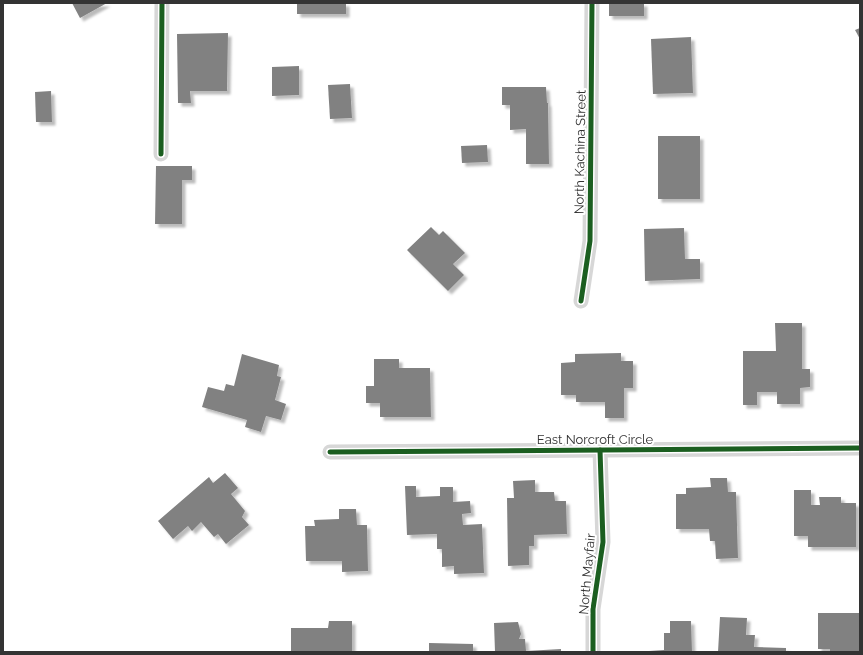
<svg xmlns="http://www.w3.org/2000/svg" width="863" height="655" font-family="Raleway,sans-serif">
<style>
.building{fill:#818181;filter:url(#shadow)}
.lines{fill:none;stroke-linecap:round;stroke-linejoin:round}
.minor{stroke:#d7d7d7;stroke-width:15}
.cycleway-casing{stroke:#fff;stroke-width:8}
.cycleway{stroke:#1b5e20;stroke-width:5}
.labels{text-anchor:middle;dominant-baseline:central;stroke-width:4;stroke-linejoin:round;paint-order:stroke}
.street-label{font-size:13px;fill:#333;stroke:#fff}
</style>
<defs>
<filter id="shadow"><feDropShadow dx="3.5" dy="3.5" stdDeviation="1" flood-color="#0004"/></filter>
</defs>
<rect width="100%" height="100%" fill="#fff"/>
<g class="building">
<polygon points="72,3 107,3 80,18"/>
<rect x="297" y="3" width="49" height="11"/>
<rect x="609" y="3" width="35" height="13"/>
<polygon points="860,28 860,39 855,30"/>
<polygon points="228,33 227,91 190,91 191,103 178,103 177,34"/>
<polygon points="691,37 693,93 653,94 651,39"/>
<polygon points="299,66 299,95 272,96 272,67"/>
<polygon points="350,84 352,118 330,119 328,85"/>
<polygon points="502,87 546,87 547,103 548,103 549,164 526,164 526,129 510,130 510,105 502,105"/>
<polygon points="51,91 52,122 36,122 35,92"/>
<rect x="658" y="136" width="42" height="63"/>
<polygon points="487,145 488,162 462,163 461,146"/>
<polygon points="156,166 192,166 192,180 182,180 182,224 155,224"/>
<polygon points="431,227 439,235 443,231 465,253 453,264 464,275 448,291 407,250"/>
<polygon points="684,228 685,259 700,259 700,279 645,281 644,229"/>
<polygon points="775,323 802,323 802,369 810,369 810,387 800,388 800,404 777,404 777,392 757,392 757,405 743,405 743,351 776,351"/>
<polygon points="621,353 621,361 633,361 633,388 624,388 624,418 605,418 605,402 576,402 576,395 561,395 561,363 575,362 575,354"/>
<polygon points="242,354 279,365 277,376 281,377 275,400 286,404 281,420 266,416 261,432 245,427 247,420 202,407 208,387 224,391 226,384 234,386"/>
<polygon points="374,359 399,359 399,368 430,368 431,417 380,417 380,403 366,403 366,386 374,386"/>
<polygon points="225,473 238,488 231,494 245,511 242,517 249,525 226,544 218,534 214,537 201,522 192,531 188,526 173,539 158,521 209,477 213,483"/>
<polygon points="710,478 727,478 728,492 736,492 738,558 716,559 715,541 710,541 709,529 676,529 676,494 686,494 686,488 711,487"/>
<polygon points="535,480 535,492 554,492 555,501 566,501 567,534 534,535 534,546 529,546 529,565 508,566 507,498 514,498 513,481"/>
<polygon points="405,486 416,486 416,497 440,496 440,487 453,487 453,502 470,501 471,513 462,514 463,525 482,524 484,573 454,574 454,566 442,567 442,549 437,549 437,534 407,535"/>
<polygon points="794,490 811,490 811,505 820,505 819,497 841,497 841,503 856,503 856,547 808,547 808,536 794,536"/>
<polygon points="339,509 356,509 357,525 367,525 368,571 342,572 342,561 306,561 305,526 315,526 314,520 339,519"/>
<polygon points="818,613 860,613 860,652 830,652 830,649 818,649"/>
<polygon points="720,617 747,618 746,635 755,635 754,647 786,648 786,652 718,652"/>
<polygon points="329,621 352,621 352,652 291,652 291,628 328,628"/>
<polygon points="670,621 691,621 692,652 649,652 649,651 664,650 664,633 670,633"/>
<polygon points="518,622 521,634 519,639 525,639 526,651 561,649 561,652 495,652 494,623"/>
<polygon points="429,643 473,644 473,652 429,652"/>
</g>
<g class="lines">
<g class="minor">
<polyline points="161,154 162,3"/>
<polyline points="581,301 590,241 592,3"/>
<polyline points="330,452 859,448"/>
<polyline points="593,652 593,609 603,542 600,450"/>
</g>
<defs>
<g id="cycleway">
<polyline points="161,154 162,3"/>
<polyline points="581,301 590,241 592,3"/>
<polyline points="330,452 859,448"/>
<polyline points="593,652 593,609 603,542 600,450"/>
</g>
</defs>
<use href="#cycleway" class="cycleway-casing"/>
<use href="#cycleway" class="cycleway"/>
</g>
<g class="labels">
<g class="street-label">
<text transform="translate(580 152) rotate(-89)">North Kachina Street</text>
<text x="595" y="439">East Norcroft Circle</text>
<text transform="translate(587 574) rotate(-85)">North Mayfair</text>
</g>
</g>
<rect width="863" height="655" fill="none" stroke="#333333" stroke-width="8"/>
</svg>
